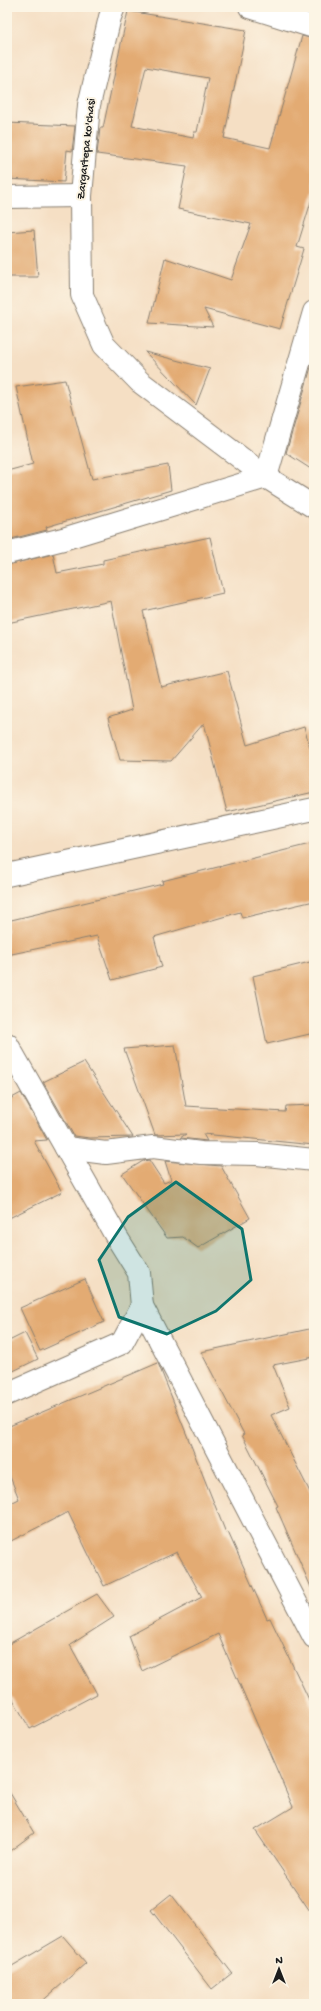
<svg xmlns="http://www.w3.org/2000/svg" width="321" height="2011" font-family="'Gochi Hand',sans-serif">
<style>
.building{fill:#e3ab73;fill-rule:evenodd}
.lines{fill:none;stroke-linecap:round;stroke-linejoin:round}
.minor-casing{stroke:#887e70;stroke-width:24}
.minor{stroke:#fff;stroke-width:22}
.marked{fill:#0f766e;fill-opacity:0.2;stroke:#0f766e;stroke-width:3;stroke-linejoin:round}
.labels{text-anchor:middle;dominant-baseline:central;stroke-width:4;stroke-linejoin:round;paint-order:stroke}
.street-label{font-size:12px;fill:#1c1c1c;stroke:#fcf5e5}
</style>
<rect width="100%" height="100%" fill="#fcf5e5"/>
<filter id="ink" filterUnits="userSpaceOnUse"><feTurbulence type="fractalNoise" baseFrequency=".025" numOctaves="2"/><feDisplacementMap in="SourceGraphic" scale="8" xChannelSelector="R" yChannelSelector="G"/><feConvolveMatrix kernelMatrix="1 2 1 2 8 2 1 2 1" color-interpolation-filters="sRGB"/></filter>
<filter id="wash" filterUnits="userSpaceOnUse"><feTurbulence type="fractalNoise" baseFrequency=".012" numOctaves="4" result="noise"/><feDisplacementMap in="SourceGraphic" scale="16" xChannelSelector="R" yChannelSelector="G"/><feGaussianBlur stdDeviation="0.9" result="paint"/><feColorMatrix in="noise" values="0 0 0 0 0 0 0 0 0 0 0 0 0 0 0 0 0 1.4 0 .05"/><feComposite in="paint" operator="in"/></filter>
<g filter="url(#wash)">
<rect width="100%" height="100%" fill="#f5dfc4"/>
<g id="blocks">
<g class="building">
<path d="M 128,11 L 246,30 L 224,138 L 270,148 L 302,36 L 314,39 L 314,192 L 297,247 L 304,249 L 280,329 L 204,309 L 213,327 L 149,323 L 165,258 L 231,280 L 251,224 L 178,209 L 187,166 L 97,154 L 100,128 L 103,128 ZM 146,67 L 208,78 L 197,132 L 194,132 L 193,138 L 132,126 Z"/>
<polygon points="7,123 75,126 72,151 67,150 64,182 7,179"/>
<polygon points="34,230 38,277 7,277 7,232"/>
<polygon points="145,352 210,369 196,405"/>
<polygon points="314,357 314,471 286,453"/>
<polygon points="65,380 92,479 168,465 171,490 46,527 47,530 7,540 7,471 33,464 16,387"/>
<polygon points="210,537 223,593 143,611 161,687 227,671 247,745 304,727 314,760 314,792 227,812 204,723 171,761 120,760 108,718 132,710 111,601 7,623 7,565 53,554 57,573 103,564 103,560"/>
<polygon points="314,843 314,901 242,918 240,912 154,937 162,967 112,980 97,936 7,955 7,921 163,884 162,881"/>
<polygon points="314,961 314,1033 267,1044 253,976"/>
<polygon points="175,1045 186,1106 285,1112 286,1106 314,1105 314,1145 203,1134 207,1141 180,1138 186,1134 155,1135 124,1049"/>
<polygon points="84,1062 133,1137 90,1138 74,1136 43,1082"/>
<polygon points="21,1093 47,1140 34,1141 62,1192 7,1219 7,1094 10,1099"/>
<polygon points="149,1160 164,1183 171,1180 165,1161 221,1166 250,1218 198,1248 183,1237 167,1238 122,1174 143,1161"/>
<polygon points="85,1279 104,1322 40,1351 20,1308"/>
<polygon points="314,1328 314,1357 273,1365 290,1407 271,1415 314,1500 314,1594 276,1507 278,1506 242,1435 244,1434 201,1352"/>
<polygon points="25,1333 38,1359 7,1374 7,1342"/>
<polygon points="158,1363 226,1533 228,1532 267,1619 270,1618 314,1710 314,1917 255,1830 293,1807 218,1634 142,1671 129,1636 202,1597 177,1552 104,1586 68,1512 7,1543 7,1505 19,1499 7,1469 7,1427"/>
<polygon points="97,1594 114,1617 70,1645 97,1694 30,1729 7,1689 7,1645"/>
<polygon points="7,1788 34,1833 7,1853"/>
<polygon points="171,1894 232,1973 212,1989 151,1910"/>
<polygon points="63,1936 86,1963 39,2004 7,2004 7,1969"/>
</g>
</g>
</g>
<g filter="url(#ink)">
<use href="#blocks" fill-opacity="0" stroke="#887e70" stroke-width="1"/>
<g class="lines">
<defs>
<g id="minor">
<polyline points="114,7 110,17 89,105 81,196 82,295 104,345 140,382 266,477 314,507"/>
<polyline points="250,7 314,27"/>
<polyline points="7,197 81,196"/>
<polyline points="7,553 63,539 266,477 314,312"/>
<polyline points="7,875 314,809"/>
<polyline points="7,1044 116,1236 139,1273 142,1306 314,1637"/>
<polyline points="66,1148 106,1153 153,1147 201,1153 257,1154 314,1160"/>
<polyline points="7,1394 122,1343 142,1306"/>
</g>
</defs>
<use href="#minor" class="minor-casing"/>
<use href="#minor" class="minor"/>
</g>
</g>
<path class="marked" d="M 176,1182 L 242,1229 L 251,1280 L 216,1311 L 167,1334 L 119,1317 L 99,1260 L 128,1217 Z"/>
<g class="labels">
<g class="street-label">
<text transform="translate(87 149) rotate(-84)">Zargartepa ko'chasi</text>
</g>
</g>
<rect width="321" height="2011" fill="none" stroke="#fcf5e5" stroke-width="24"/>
<g transform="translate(279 1969)" stroke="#fcf5e5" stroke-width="3" paint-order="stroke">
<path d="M0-3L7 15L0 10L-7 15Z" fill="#1c1c1c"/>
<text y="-6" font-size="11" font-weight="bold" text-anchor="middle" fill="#1c1c1c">N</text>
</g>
</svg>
